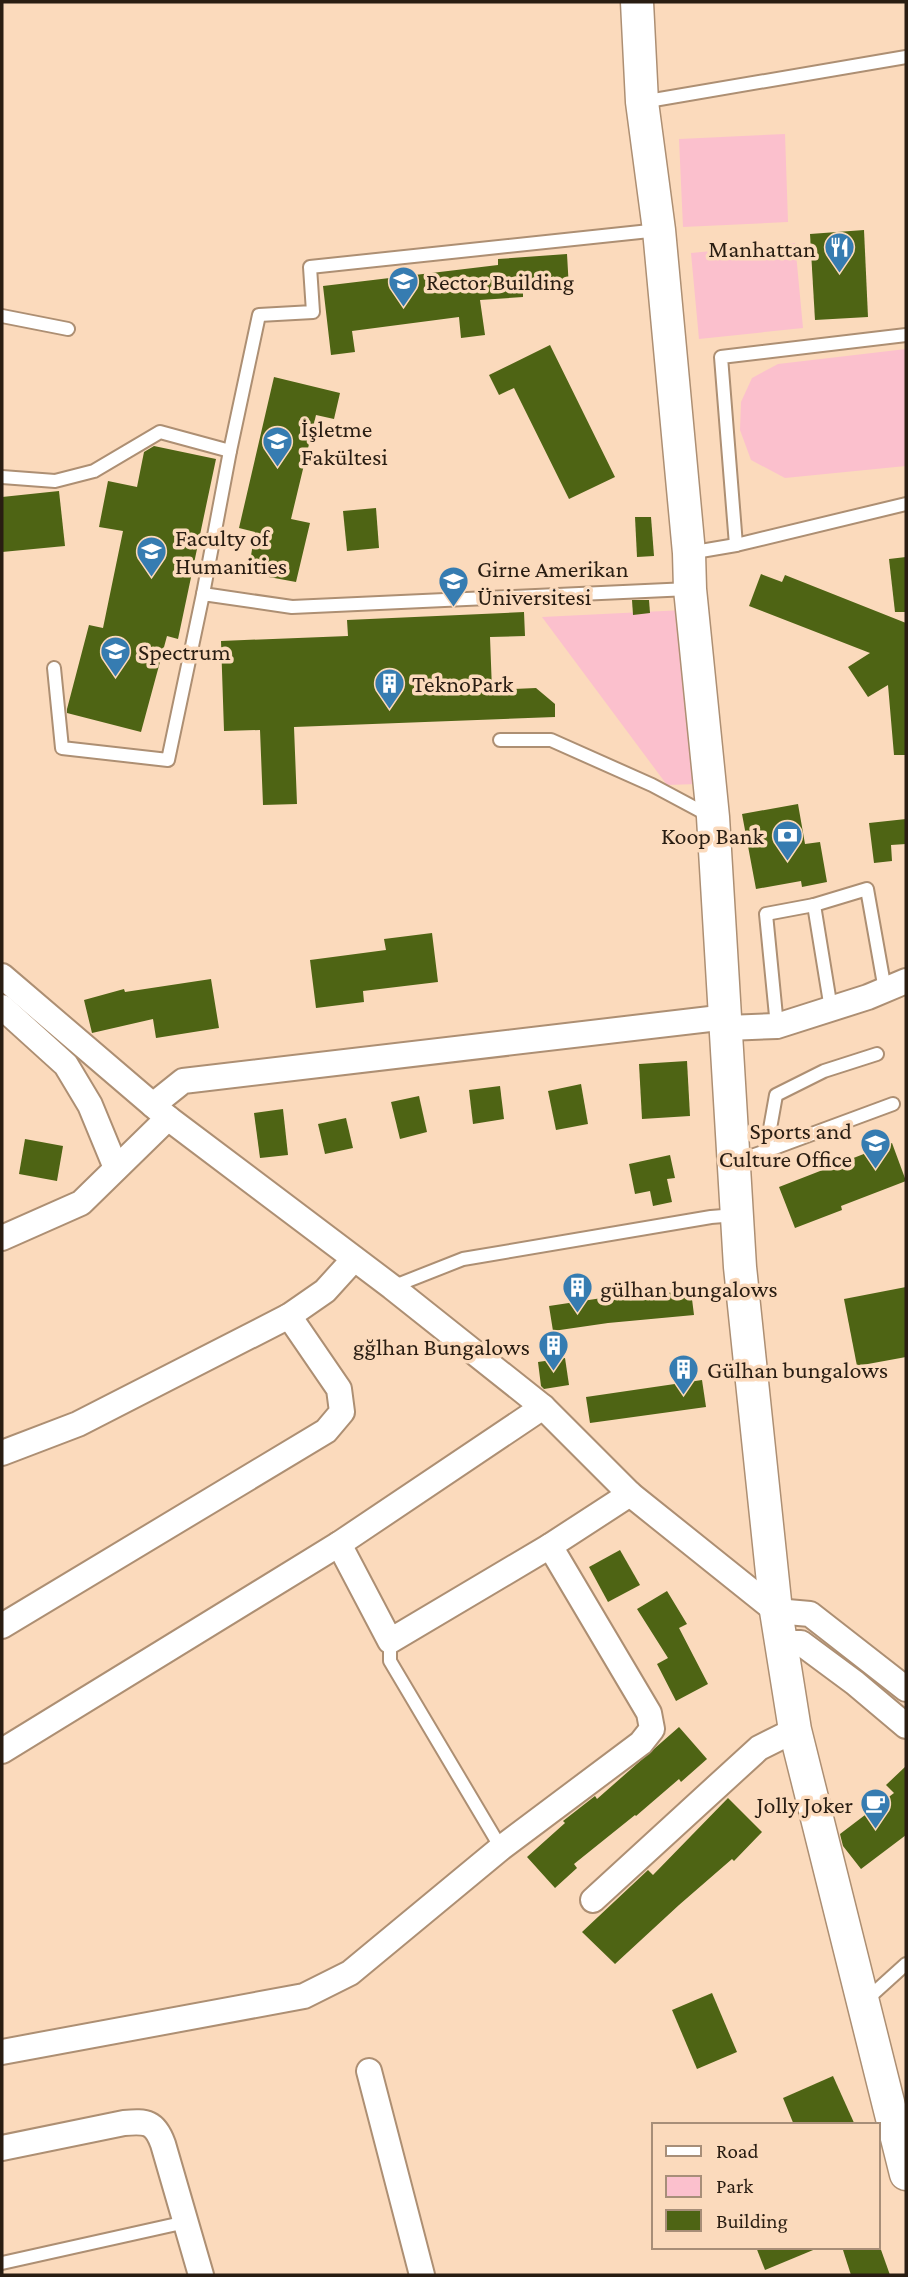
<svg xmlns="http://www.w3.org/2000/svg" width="908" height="2277" font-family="'Crimson Pro',serif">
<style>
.green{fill:#fbc0cd}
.building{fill:#4e6414}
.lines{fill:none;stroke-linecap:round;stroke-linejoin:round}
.service-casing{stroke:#ad8f73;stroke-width:16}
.minor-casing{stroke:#ad8f73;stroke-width:28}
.tertiary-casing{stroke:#ad8f73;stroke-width:35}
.service{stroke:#fff;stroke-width:12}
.minor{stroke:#fff;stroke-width:24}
.tertiary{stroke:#fff;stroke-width:32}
.labels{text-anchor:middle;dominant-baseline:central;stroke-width:7;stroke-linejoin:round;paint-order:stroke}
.poi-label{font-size:24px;fill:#291d12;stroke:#fbdabc;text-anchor:start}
</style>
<rect width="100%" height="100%" fill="#fbdabc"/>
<g class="green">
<polygon points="785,134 788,222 683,227 679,139"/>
<polygon points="795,243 803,328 699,339 691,253"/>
<polygon points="906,349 906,466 785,478 751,460 740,430 741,402 752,378 778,364"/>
<polygon points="684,610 698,784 667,785 542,617"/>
</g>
<g class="building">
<polygon points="864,230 868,317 815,320 810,234"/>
<polygon points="567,254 569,289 523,292 523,297 480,300 485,335 461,338 459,317 352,331 355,352 331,355 323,286 498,265 498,259"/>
<polygon points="550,345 615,477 569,499 514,388 499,395 489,375"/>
<polygon points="274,377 340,393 334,419 316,415 291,519 310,523 296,582 248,573 255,532 239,528"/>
<polygon points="154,446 216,459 178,639 167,636 141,732 67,713 67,709 89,625 103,628 123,531 99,527 108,481 137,487 144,452"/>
<polygon points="59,491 65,546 2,552 2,497"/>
<polygon points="376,508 379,548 347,551 343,511"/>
<polygon points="635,517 651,517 654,556 637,557"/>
<polygon points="906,557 906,612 895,612 889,559"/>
<polygon points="761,574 782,582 785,575 906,623 906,755 894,755 888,685 868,697 848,667 870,653 749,606"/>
<polygon points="632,600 649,600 650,613 633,615"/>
<polygon points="524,612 525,636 490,637 492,690 536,688 555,704 555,717 294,727 297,804 263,805 260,730 224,731 221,641 348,636 347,620"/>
<polygon points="798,804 805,844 820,842 827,882 802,887 801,881 756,889 742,814"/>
<polygon points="906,819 906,844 891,845 892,861 874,863 869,823"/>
<polygon points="432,933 438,982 363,991 364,1002 316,1008 310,960 386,950 384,939"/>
<polygon points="211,979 219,1028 156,1038 153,1019 92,1033 84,1000 124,989 125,992"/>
<polygon points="687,1061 690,1116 642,1119 639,1064"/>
<polygon points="581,1084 588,1124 556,1130 548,1091"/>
<polygon points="500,1086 504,1119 473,1124 469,1090"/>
<polygon points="419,1096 427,1132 400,1139 391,1102"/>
<polygon points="283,1109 288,1155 260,1158 254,1113"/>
<polygon points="346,1118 353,1148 325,1154 318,1124"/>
<polygon points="25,1139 63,1146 57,1181 19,1174"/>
<polygon points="892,1143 906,1181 841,1206 842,1210 795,1228 779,1187"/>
<polygon points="670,1155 675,1178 667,1179 672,1202 653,1206 650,1191 635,1194 629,1164"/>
<polygon points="906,1287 906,1357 857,1366 844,1299"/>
<polygon points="691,1291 694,1315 608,1323 553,1331 549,1306 602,1298"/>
<polygon points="565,1358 569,1385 544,1389 541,1386 538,1362"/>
<polygon points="702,1380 706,1407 590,1423 586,1397"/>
<polygon points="620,1550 640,1585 608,1602 589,1567"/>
<polygon points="667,1591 687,1624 679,1628 708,1684 676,1701 657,1664 668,1658 637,1609"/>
<polygon points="679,1727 707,1759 681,1782 679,1779 636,1816 635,1815 574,1864 577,1868 555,1888 527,1857 565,1823 563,1821 595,1796 597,1799"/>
<polygon points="906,1766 906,1835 861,1869 843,1846 840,1834 894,1793 886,1785"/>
<polygon points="728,1798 762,1832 734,1861 732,1859 679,1905 615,1964 582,1932 648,1870 653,1875"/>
<polygon points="712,1993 737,2052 697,2069 672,2010"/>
<polygon points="833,2076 855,2125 794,2125 783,2098"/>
<polygon points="756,2247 818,2247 818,2248 765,2270"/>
<polygon points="842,2247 880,2247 890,2275 851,2275"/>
</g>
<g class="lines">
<defs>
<g id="service">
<polyline points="642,102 906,57"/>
<polyline points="2,316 68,329"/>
<polyline points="2,477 55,481 94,471 160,432 230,451"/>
<polyline points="736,545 721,357 906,335"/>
<polyline points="689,553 736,545 906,504"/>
<polyline points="203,594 230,451 259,315 313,312 310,267 659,230"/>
<polyline points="54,668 62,748 168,760 203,594 292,607 689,589"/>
<polyline points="500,740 551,740 652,785 710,816"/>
<polyline points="814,905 831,1009"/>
<polyline points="777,1026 766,914 814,905 867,889 885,990"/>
<polyline points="766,1151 893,1104"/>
<polyline points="734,1162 766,1151 776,1095 824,1071 877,1054"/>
<polyline points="392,1287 463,1259 711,1217 736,1215"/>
<polyline points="390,1641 390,1661 501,1848"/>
<polyline points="865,2001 906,1964"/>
<polyline points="2,2263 186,2222"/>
</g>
<g id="minor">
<polyline points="2,976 168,1118 392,1287 543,1407 630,1494 776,1611 810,1614 906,1689"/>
<polyline points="2,1007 66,1065 90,1105 116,1168"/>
<polyline points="727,1028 777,1026 868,997 906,981"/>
<polyline points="153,1105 183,1081 727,1017"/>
<polyline points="2,1238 81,1203 168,1118"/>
<polyline points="2,1453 78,1424 289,1316 325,1291 354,1259"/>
<polyline points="339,1544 390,1641 550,1546 630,1494"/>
<polyline points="2,1626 326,1431 342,1412 339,1389 289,1316"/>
<polyline points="781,1643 801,1643 855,1683 906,1726"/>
<polyline points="2,1751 339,1544 543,1407"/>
<polyline points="593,1900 759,1748 795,1730"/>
<polyline points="2,2052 304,1996 350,1973 501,1848 641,1743 652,1729 649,1713 550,1546"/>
<polyline points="369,2071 422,2275"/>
<path d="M 2,2148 L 124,2123 C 147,2121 155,2122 163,2144 L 201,2275"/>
</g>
<polyline id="tertiary" points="637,2 642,102 659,230 689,553 690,589 713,817 740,1267 776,1611 795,1730 906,2174"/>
</defs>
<use href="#service" class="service-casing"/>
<use href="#minor" class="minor-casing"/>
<use href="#tertiary" class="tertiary-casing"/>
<use href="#service" class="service"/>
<use href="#minor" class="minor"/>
<use href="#tertiary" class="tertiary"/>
</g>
<defs>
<symbol id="restaurant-pin" viewBox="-11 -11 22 30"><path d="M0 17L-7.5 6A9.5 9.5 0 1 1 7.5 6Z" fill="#367cb1" stroke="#fbdabc"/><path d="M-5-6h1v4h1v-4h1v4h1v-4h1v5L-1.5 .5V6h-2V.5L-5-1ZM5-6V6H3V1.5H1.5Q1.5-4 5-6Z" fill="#fff"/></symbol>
<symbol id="university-pin" viewBox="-11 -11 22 30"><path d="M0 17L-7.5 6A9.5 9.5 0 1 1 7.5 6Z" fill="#367cb1" stroke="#fbdabc"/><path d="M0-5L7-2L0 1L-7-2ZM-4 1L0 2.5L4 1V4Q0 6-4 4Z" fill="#fff"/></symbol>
<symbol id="building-pin" viewBox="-11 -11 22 30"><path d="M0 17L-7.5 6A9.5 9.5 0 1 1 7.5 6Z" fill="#367cb1" stroke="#fbdabc"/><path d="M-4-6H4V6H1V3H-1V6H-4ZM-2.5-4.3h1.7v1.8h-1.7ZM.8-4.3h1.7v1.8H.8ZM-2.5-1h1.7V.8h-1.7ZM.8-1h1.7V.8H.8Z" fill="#fff"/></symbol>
<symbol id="bank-pin" viewBox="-11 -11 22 30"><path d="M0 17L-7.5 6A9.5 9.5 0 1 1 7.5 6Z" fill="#367cb1" stroke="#fbdabc"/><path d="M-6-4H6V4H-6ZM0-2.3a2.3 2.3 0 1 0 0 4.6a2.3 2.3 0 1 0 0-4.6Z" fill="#fff"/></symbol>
<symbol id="cafe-pin" viewBox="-11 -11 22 30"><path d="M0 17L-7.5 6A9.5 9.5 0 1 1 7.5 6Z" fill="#367cb1" stroke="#fbdabc"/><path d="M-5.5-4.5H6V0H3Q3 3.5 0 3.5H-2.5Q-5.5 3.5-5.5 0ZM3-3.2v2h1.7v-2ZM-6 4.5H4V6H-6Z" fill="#fff"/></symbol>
</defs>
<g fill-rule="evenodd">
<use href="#restaurant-pin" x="822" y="230" width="35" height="47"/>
<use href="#university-pin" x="386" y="264" width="35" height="47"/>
<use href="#university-pin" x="260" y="424" width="35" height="47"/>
<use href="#university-pin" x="134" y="534" width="35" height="47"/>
<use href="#university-pin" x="436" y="564" width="35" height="47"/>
<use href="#university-pin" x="98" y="634" width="35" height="47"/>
<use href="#building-pin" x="372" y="666" width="35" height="47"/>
<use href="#bank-pin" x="770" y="818" width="35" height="47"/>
<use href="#university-pin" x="858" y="1126" width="35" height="47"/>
<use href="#building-pin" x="560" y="1270" width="35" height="47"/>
<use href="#building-pin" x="536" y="1328" width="35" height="47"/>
<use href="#building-pin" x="666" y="1352" width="35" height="47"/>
<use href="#cafe-pin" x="858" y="1786" width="35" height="47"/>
</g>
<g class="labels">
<g class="poi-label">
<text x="816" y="248" text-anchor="end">Manhattan</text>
<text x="426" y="281">Rector Building</text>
<text x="301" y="428">İşletme<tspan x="301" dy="28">Fakültesi</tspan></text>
<text x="175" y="537">Faculty of<tspan x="175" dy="28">Humanities</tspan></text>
<text x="477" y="568">Girne Amerikan<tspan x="477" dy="28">Üniversitesi</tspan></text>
<text x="138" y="651">Spectrum</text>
<text x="412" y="683">TeknoPark</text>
<text x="764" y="835" text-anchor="end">Koop Bank</text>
<text x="852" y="1130" text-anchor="end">Sports and<tspan x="852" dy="28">Culture Office</tspan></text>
<text x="600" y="1288">gülhan bungalows</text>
<text x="530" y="1346" text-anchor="end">gğlhan Bungalows</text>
<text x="707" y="1369">Gülhan bungalows</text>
<text x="853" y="1804" text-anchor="end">Jolly Joker</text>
</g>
</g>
<rect width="908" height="2277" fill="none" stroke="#291d12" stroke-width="7"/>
<rect x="652" y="2123" width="228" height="126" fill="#fbdabc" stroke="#a78e78" stroke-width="2"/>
<rect x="666" y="2146" width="35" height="10" fill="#ffffff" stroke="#a78e78" stroke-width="2"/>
<text x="716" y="2158" font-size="21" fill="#291d12">Road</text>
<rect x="666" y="2176" width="35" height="21" fill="#fbc0cd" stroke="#a78e78" stroke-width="2"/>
<text x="716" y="2193" font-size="21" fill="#291d12">Park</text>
<rect x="666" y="2210" width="35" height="21" fill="#4e6414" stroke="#a78e78" stroke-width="2"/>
<text x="716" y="2228" font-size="21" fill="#291d12">Building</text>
</svg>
